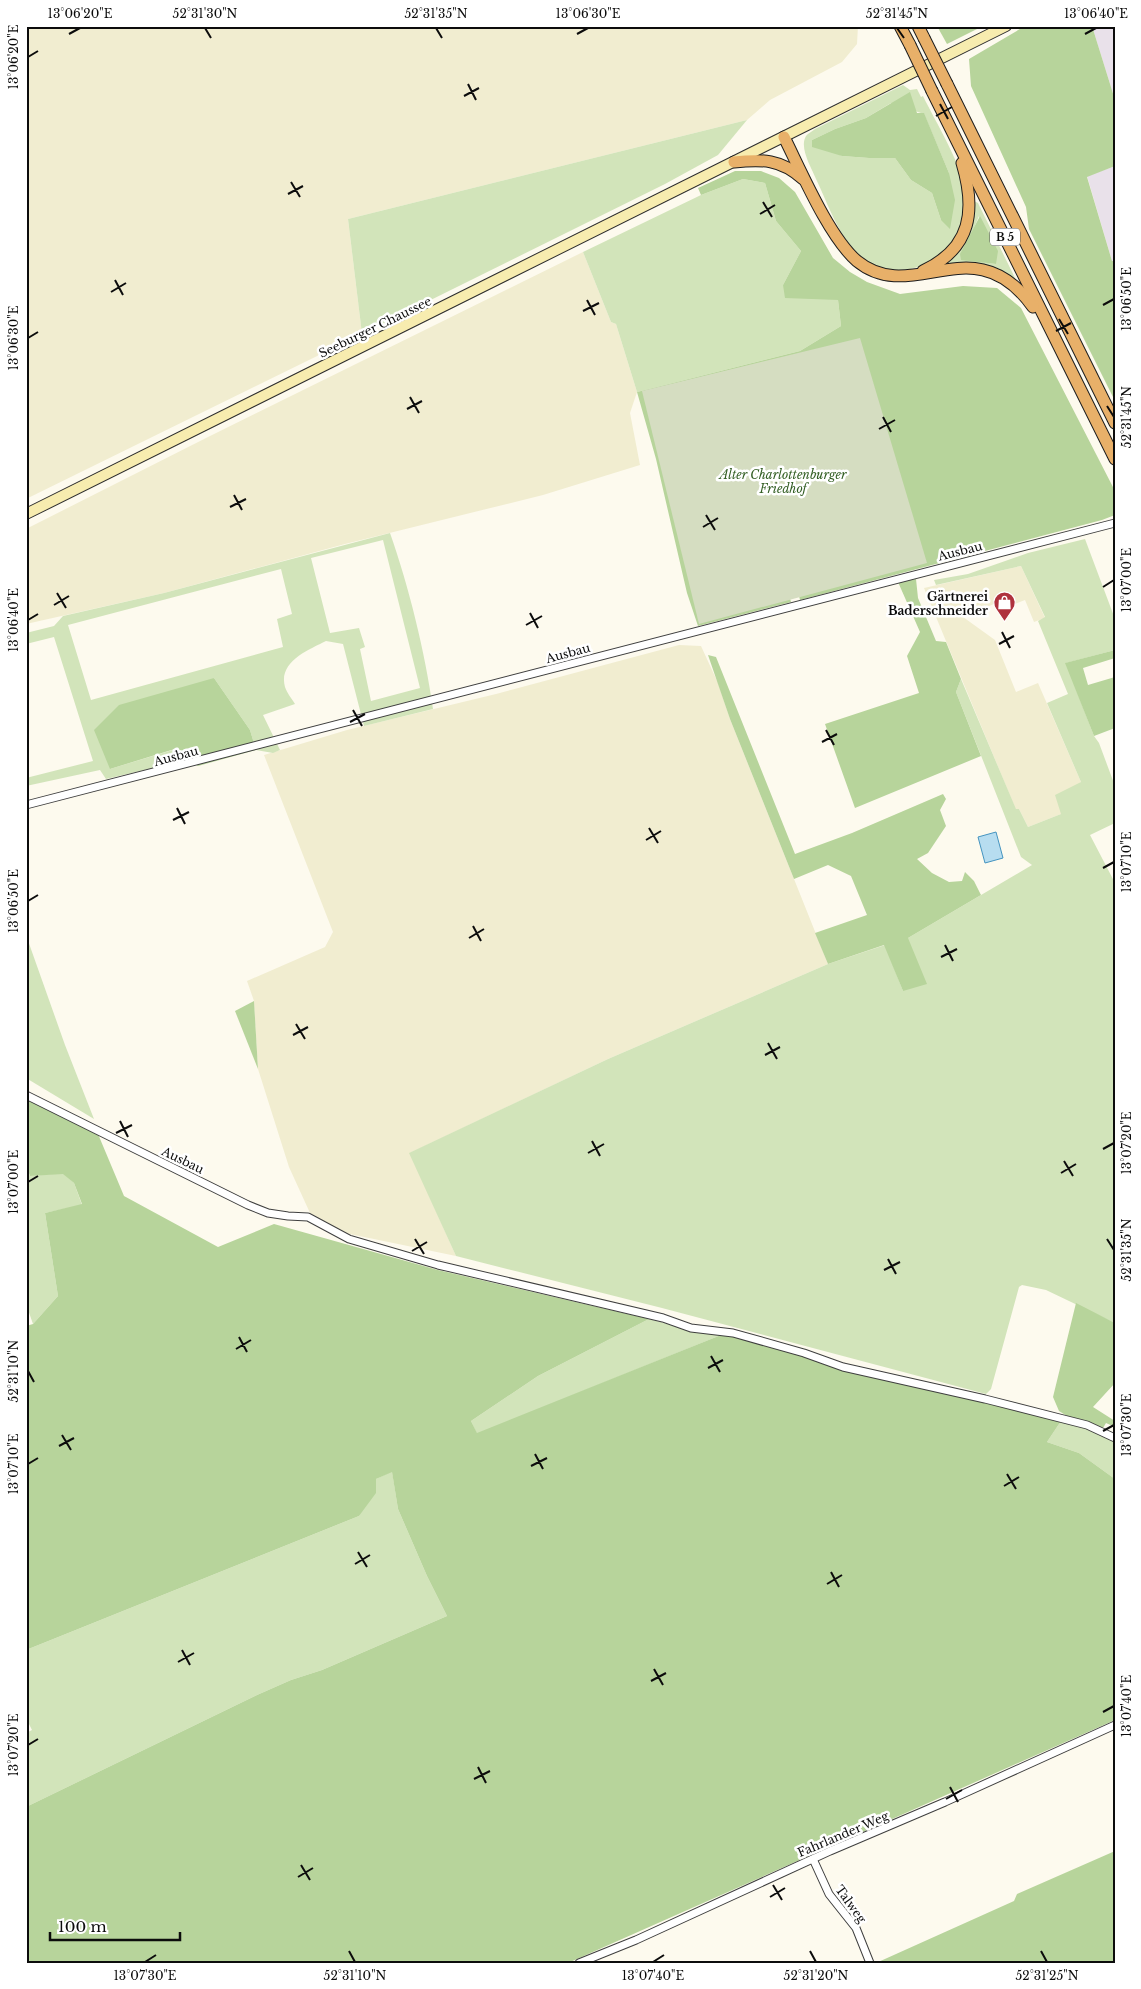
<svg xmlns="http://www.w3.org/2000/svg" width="1141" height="1989" font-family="'Libre Baskerville',serif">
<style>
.industrial{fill:#e9e1ea}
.farmland{fill:#f1edd0}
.green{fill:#d2e4ba;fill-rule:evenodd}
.forest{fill:#b7d49b}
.cemetery{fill:#d5ddc1}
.water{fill:#b7ddf0;stroke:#4594c0}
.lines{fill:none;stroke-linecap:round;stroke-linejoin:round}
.minor-casing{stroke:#3f3f3f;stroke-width:9}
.secondary-casing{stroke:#2e2e2e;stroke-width:12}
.trunk-casing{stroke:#1d1d1d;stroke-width:13}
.minor{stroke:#fff;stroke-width:7}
.secondary{stroke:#f7ecaf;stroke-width:10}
.trunk{stroke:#e8b069;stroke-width:11}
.trunk-bridge-casing{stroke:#1d1d1d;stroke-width:13;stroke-linecap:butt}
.trunk-bridge{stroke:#e8b069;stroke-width:11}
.ticks{fill:none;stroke:#0c0c0c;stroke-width:2}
.labels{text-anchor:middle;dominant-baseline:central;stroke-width:5;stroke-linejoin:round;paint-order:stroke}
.shield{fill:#fff;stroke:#555;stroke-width:1}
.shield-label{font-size:11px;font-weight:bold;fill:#0c0c0c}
.street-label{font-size:12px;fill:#0c0c0c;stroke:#fff}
.park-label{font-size:12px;font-style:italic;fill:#325e23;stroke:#fff}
.poi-label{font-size:12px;font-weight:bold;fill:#0c0c0c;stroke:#fff;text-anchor:end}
.neatline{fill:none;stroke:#0c0c0c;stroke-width:2}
.ticks-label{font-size:12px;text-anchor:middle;fill:#0c0c0c}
</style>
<rect width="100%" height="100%" fill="#fdfaee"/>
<g class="industrial">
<polygon points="1092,26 1115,26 1115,100"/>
<polygon points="1115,166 1115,261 1112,261 1087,176"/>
</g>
<g class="farmland">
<polygon points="26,26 858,26 857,44 842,62 770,100 747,120 348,219 362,334 26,499"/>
<polygon points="583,252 611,322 616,324 637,392 630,413 640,465 543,495 345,544 164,593 26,624 26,529 208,437"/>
<polygon points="1021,566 1045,618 1034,622 1025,600 1009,606 1001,601 963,617 995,640 1016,692 1038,683 1081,782 1061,814 1028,827 1019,809 1016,810 924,588"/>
<polygon points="679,645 701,646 718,683 730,719 828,964 608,1059 410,1153 456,1256 340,1232 310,1213 289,1167 258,1069 254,1001 247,981 325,947 333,932 264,755 347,730 496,694"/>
</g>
<g class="green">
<path d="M 903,85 L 910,90 L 917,89 L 921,97 L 923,96 C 934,119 965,170 965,193 C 965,202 964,224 961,231 C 944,268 890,284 859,255 C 838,235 828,204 816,179 C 811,167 799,148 806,136 C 808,133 813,131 815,129 ZM 891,103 L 924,114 L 949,173 L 941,220 L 932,193 L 911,180 L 895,158 L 869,158 L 842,156 L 812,140 L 835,129 L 866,118 Z"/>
<polygon points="747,120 718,155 665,184 362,334 348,219"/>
<polygon points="743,179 765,183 776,221 801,251 783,285 838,300 841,326 800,351 637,392 616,324 611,322 583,252 701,195"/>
<path d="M 974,201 L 978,203 L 1018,284 L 1005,274 L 991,268 L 939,268 L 954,255 ZM 979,216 L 996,263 L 996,264 L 969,260 L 972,233 Z"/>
<path d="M 390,533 C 409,587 425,652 433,709 L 364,726 L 343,644 L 326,641 C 308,650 278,662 285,687 C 287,693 292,699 295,704 L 263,715 L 280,750 L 273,753 L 256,750 L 250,730 L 214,678 L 110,769 L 179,748 L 187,760 L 106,779 L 100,770 L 26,786 L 26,778 L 93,761 L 54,637 L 26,644 L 26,633 L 54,626 L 63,616 L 164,593 ZM 383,540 L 420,688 L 371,701 L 360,649 L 365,647 L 359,628 L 330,633 L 311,558 ZM 281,569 L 292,614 L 277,619 L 283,647 L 91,700 L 68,625 Z"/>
<polygon points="1085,539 1115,619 1115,650 1066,663 1094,736 1099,743 1115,786 1115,823 1090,835 1115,883 1115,1323 1046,1290 1022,1285 1019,1287 991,1389 986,1394 662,1308 456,1256 409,1153 608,1059 828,964 885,945 903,991 908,938 1032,865 1021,857 956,692 961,679 1016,809 1019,809 1028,827 1061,814 1055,795 1081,782 1047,703 1068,694 1038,621 1045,617 1021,566 936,585 934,580 968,574 1028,553"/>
<polygon points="26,935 65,1045 94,1119 26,1078"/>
<polygon points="26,1165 30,1176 63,1173 74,1183 82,1205 45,1213 58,1296 33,1324 26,1304"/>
<polygon points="649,1319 690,1330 721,1335 477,1434 471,1421 538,1376"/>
<polygon points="1061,1421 1090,1429 1115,1442 1115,1479 1079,1453 1047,1442"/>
<polygon points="392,1471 398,1509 427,1576 447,1616 322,1670 291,1680 257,1695 26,1807 26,1733 32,1730 26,1718 26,1650 359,1516 376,1479"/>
</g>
<g class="forest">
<polygon points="937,26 983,26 947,44"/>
<polygon points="1025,26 1092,26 1115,100 1115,166 1087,177 1112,261 1115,261 1115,401 1029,229 1026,207 971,86 969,59"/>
<polygon points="910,92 917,113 924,113 949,173 955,200 950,229 941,220 932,193 911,180 895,158 869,158 842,156 812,147 812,140 835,129 866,118"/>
<polygon points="735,171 761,171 779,178 795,192 833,258 850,272 867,282 900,294 963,286 997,288 1021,308 1115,491 1115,515 1102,520 800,600 788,552 786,584 791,602 698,626 687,593 656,459 637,392 800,351 841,326 838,300 785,298 783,285 801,251 776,221 765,183 743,179 701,195 698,188"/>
<polygon points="980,216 998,251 996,264 961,260 960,254"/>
<polygon points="916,579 918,598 936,641 946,642 961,679 956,692 981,756 855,808 825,724 919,693 907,656 920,632 898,582"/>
<polygon points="1115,650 1115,658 1083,668 1088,685 1115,677 1115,728 1094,736 1065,663"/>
<polygon points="708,655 716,657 795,854 852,833 943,794 946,799 940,810 946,826 928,853 917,859 932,873 949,882 962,881 965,872 974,881 981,895 908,938 927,984 903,991 884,945 828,964 815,933 867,915 851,876 828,865 794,879 730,719"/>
<polygon points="214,678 250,730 256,750 198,766 187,760 178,748 110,769 94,730 119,705"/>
<polygon points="254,1001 258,1069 235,1011"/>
<polygon points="26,1098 98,1134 124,1196 218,1247 274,1224 438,1270 649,1319 538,1376 471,1421 477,1433 721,1335 733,1336 942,1392 1061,1421 1047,1442 1079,1453 1115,1479 1115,1720 568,1963 31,1963 26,1956 26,1807 257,1695 291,1680 322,1670 447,1616 427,1576 398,1509 392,1472 376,1479 376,1493 359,1516 26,1650 26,1326 33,1324 58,1296 45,1213 82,1204 74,1183 63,1174 30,1176 26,1165"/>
<polygon points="1076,1303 1115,1323 1115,1383 1093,1407 1115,1421 1115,1427 1106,1423 1103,1428 1067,1416 1059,1411 1053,1397"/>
<polygon points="1115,1851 1115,1963 876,1963 1014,1901 1017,1894"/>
</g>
<polygon class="cemetery" points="860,338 927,563 699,624 642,391"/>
<polygon class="water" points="996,832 1003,858 985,863 978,837"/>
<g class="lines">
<defs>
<g id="minor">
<polyline points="26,805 1115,523"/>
<polyline points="26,1095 248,1205 268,1213 288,1216 308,1217 349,1239 438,1265 663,1318 691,1328 733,1333 804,1353 843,1367 985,1399 1087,1425 1115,1438"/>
<polyline points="813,1859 829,1894 856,1928 870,1963"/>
<polyline points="579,1963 636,1940 830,1851 945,1802 1115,1725"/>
</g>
<polyline id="secondary" points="26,514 1006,26"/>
<g id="trunk">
<polyline points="900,26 910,45"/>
<polyline points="918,26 924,38"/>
<polyline points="947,84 1115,423"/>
<polyline points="932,91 1115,459"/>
<path d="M 784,137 C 801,171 829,237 857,261 C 913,307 974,224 1033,307"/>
<path d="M 734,162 C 762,159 781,159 803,179"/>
<path d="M 923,271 C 972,248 976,210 962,163"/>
</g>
</defs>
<use href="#minor" class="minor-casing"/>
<use href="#secondary" class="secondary-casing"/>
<use href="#trunk" class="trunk-casing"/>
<use href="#minor" class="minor"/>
<use href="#secondary" class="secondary"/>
<use href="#trunk" class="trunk"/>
<defs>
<g id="trunk-bridge">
<polyline points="924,38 947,84"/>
<polyline points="910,45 932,91"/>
</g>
</defs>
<use href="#trunk-bridge" class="trunk-bridge-casing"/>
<use href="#trunk-bridge" class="trunk-bridge"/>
</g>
<path class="ticks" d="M 205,28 L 211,38M 436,28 L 442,38M 897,28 L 904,38M 69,34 L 80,28M 577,34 L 588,28M 1085,34 L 1096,28M 28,57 L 38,51M 468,84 L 476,100M 464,96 L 479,88M 940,104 L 948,119M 936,116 L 952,107M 291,182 L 300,197M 288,194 L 303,186M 763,202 L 772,217M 760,214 L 775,205M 115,280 L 123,295M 111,292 L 126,283M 587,300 L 595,315M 1103,305 L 1114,299M 583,311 L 599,303M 1059,319 L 1068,334M 1056,331 L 1071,323M 28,338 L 38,332M 410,397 L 419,413M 1107,406 L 1114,417M 407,409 L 422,401M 883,417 L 891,432M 879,429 L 895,420M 234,495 L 242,510M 230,507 L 246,499M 706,515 L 715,530M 703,527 L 718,518M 1103,587 L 1114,580M 57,593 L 66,608M 54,605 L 69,596M 530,613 L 538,628M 28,620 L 38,614M 526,625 L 542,616M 1002,632 L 1010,648M 999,644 L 1014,636M 353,710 L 362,726M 350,722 L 365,714M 826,730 L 834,745M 822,742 L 837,734M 177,808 L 185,824M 173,820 L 189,812M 649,828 L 658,843M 646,840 L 661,831M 1103,868 L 1114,862M 28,901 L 38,895M 473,926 L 481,941M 469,938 L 484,929M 945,945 L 953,961M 941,957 L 957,949M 296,1024 L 305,1039M 293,1035 L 308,1027M 768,1043 L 777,1059M 765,1055 L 780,1047M 120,1121 L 128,1137M 116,1133 L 132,1125M 592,1141 L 600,1156M 1103,1149 L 1114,1143M 588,1153 L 604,1144M 1064,1161 L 1073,1176M 1061,1173 L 1076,1164M 28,1182 L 38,1176M 415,1239 L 424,1254M 1107,1239 L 1114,1250M 412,1251 L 427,1242M 888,1259 L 896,1274M 884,1270 L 900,1262M 239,1337 L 247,1352M 236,1349 L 251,1340M 711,1356 L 720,1372M 708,1368 L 723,1360M 28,1371 L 34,1382M 1103,1431 L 1114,1425M 62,1435 L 71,1450M 59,1446 L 74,1438M 535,1454 L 543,1469M 28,1464 L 38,1458M 531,1466 L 547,1458M 1007,1474 L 1016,1489M 1004,1486 L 1019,1477M 358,1552 L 367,1567M 355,1564 L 370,1555M 831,1572 L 839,1587M 827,1584 L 842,1575M 182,1650 L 190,1665M 178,1662 L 194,1653M 654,1669 L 663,1685M 651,1681 L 666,1673M 1103,1712 L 1114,1706M 28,1745 L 38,1739M 478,1767 L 486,1783M 474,1779 L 490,1771M 950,1787 L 958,1802M 946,1799 L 962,1790M 301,1865 L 310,1880M 298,1877 L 313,1868M 773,1885 L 782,1900M 770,1897 L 785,1888M 349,1951 L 355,1962M 810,1951 L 816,1962M 1041,1951 L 1047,1962M 145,1962 L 156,1955M 653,1962 L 664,1955"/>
<defs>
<symbol id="shop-pin" viewBox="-11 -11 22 30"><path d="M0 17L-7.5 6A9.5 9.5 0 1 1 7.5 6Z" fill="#af323d" stroke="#fff"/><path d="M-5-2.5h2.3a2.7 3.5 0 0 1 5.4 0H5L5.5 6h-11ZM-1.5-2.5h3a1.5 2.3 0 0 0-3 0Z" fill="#fff"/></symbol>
</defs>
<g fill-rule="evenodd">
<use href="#shop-pin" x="992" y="590" width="25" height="34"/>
</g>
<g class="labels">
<rect class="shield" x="990" y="228.5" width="30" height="17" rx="4"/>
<g class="shield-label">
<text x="1005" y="237">B 5</text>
</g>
<g class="street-label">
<text transform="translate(375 327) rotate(-26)">Seeburger Chaussee</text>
<text transform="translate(960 551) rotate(-14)">Ausbau</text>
<text transform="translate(568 653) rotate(-15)">Ausbau</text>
<text transform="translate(176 756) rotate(-15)">Ausbau</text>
<text transform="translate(183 1160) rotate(26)">Ausbau</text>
<text transform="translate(843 1834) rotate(-23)">Fahrlander Weg</text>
<text transform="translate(851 1904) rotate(54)">Talweg</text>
</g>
<g class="park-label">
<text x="783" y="474">Alter Charlottenburger<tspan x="783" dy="14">Friedhof</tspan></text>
</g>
<g class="poi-label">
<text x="988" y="596">Gärtnerei<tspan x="988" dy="14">Baderschneider</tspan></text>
</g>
</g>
<rect width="1141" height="1989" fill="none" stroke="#ffffff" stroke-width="55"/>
<path d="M50 1932v8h130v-8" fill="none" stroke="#0c0c0c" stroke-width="2.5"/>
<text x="58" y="1932" font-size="15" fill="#0c0c0c" stroke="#ffffff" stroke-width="4" paint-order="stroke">100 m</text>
<rect x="28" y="28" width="1086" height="1934" class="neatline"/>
<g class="ticks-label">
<text x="80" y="18">13°06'20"E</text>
<text x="205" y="18">52°31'30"N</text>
<text x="436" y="18">52°31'35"N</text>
<text x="588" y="18">13°06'30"E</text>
<text x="897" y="18">52°31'45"N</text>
<text x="1096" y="18">13°06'40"E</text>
<text transform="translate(14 57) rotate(-90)" y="4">13°06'20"E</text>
<text transform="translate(1127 299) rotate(-90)" y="4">13°06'50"E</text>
<text transform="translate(14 338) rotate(-90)" y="4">13°06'30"E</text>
<text transform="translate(1127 417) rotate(-90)" y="4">52°31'45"N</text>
<text transform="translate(1127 580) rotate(-90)" y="4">13°07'00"E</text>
<text transform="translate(14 620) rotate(-90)" y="4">13°06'40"E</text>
<text transform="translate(1127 862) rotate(-90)" y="4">13°07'10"E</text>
<text transform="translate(14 901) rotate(-90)" y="4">13°06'50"E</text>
<text transform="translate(1127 1143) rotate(-90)" y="4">13°07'20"E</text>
<text transform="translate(14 1182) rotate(-90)" y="4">13°07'00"E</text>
<text transform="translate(1127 1250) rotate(-90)" y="4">52°31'35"N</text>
<text transform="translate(14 1371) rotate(-90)" y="4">52°31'10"N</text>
<text transform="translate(1127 1425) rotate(-90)" y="4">13°07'30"E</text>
<text transform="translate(14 1464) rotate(-90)" y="4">13°07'10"E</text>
<text transform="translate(1127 1706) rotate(-90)" y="4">13°07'40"E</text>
<text transform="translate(14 1745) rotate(-90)" y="4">13°07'20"E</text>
<text x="145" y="1980">13°07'30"E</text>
<text x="355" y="1980">52°31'10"N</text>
<text x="653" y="1980">13°07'40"E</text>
<text x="816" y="1980">52°31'20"N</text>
<text x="1047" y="1980">52°31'25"N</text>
</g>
</svg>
